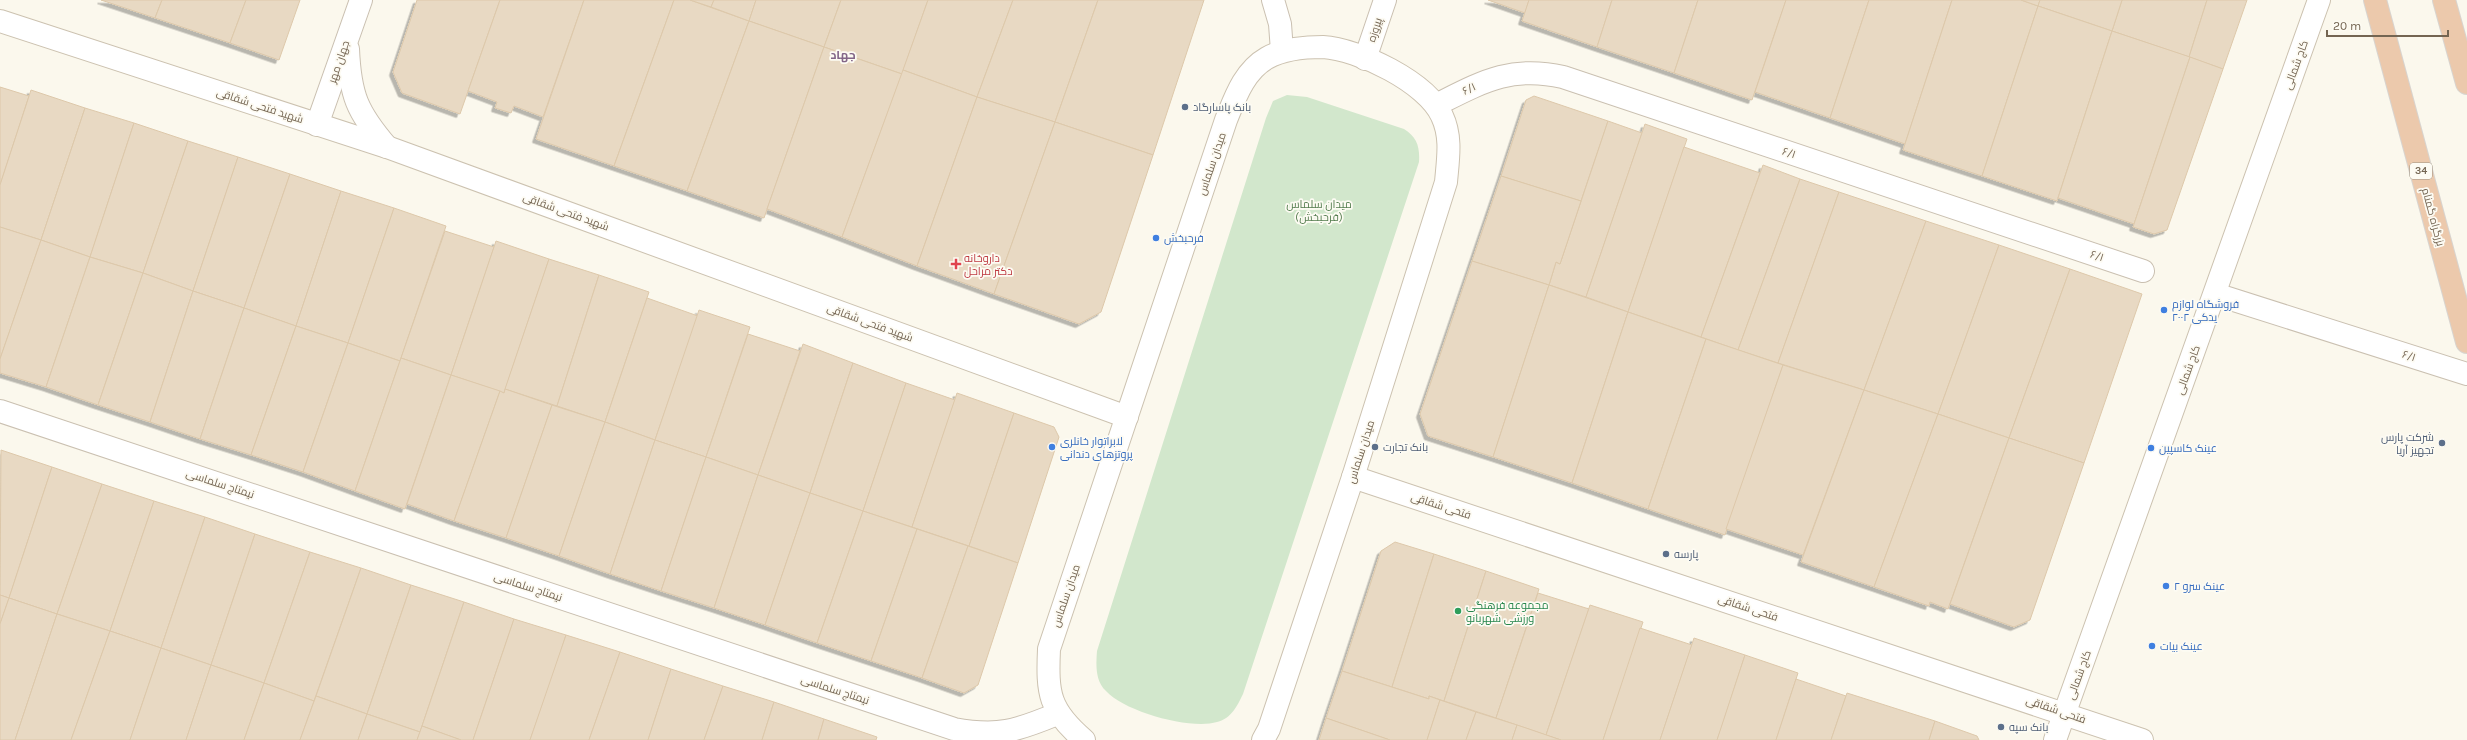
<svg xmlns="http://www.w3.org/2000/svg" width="2467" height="740" font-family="Karla,Cairo,sans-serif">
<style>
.green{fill:#d2e7cc}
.building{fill:#e8d9c3;stroke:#ddc8aa;filter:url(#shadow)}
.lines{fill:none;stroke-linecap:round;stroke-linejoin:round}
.street-casing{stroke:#cac0b1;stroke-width:24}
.secondary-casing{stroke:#ccc2b0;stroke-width:24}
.highway-casing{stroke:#d8d4cf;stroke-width:24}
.street{stroke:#fff;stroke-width:22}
.secondary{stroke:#fff;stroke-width:22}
.highway{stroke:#ecc9ac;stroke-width:22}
.service-dot{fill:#5c6f8a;stroke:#fdfbf3;stroke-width:1.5}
.shop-dot{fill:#3f7fe0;stroke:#fdfbf3;stroke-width:1.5}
.health-dot{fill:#e0444e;stroke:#fdfbf3;stroke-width:1.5}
.leisure-dot{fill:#2e9e5b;stroke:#fdfbf3;stroke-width:1.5}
.labels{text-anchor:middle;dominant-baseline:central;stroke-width:3.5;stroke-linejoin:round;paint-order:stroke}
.shield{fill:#fdfbf3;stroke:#9d9282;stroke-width:1}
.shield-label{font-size:10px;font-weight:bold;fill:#746552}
.street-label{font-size:11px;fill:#746552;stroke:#fdfbf3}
.service-label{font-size:11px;fill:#4e5e75;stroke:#fdfbf3;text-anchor:start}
.park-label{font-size:11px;fill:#547d4f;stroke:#fdfbf3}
.shop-label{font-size:11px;fill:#366cbe;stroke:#fdfbf3;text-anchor:start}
.health-label{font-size:11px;fill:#be3a42;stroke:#fdfbf3;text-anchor:start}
.leisure-label{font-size:11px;fill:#27864d;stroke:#fdfbf3;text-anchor:start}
.neighbourhood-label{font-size:12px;font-weight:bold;fill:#836688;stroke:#fdfbf3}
</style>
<defs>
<filter id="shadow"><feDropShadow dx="-3.5" dy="3.5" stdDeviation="0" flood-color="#0004"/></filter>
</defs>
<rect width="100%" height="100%" fill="#fbf8ed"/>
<path class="green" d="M 1287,95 L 1307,97 L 1404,129 C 1417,137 1420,147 1419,162 L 1243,694 C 1237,706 1232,718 1217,722 C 1191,730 1125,712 1106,691 C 1095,681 1096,664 1097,651 L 1266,118 L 1273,101 Z"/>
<g class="building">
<polygon points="101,0 162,0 155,18"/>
<polygon points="162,0 246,0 230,43 155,18"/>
<polygon points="246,0 300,0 279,60 230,43"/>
<polygon points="417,0 500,0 460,114 402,93 393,72"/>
<polygon points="500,0 584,0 543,117 514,106 511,113 495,108 497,102 468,91"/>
<polygon points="584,0 674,0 614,166 536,139"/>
<polygon points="674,0 690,0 749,21 687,191 614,166"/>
<polygon points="690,0 714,0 711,7"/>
<polygon points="714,0 756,0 749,21 711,7"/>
<polygon points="756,0 841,0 824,47 749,21"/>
<polygon points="841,0 928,0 902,74 824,47"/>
<polygon points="928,0 1013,0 977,97 903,70"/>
<polygon points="1013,0 1098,0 1055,122 977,97"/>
<polygon points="1098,0 1204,0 1153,155 1055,122"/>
<polygon points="1488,0 1529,0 1525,13"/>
<polygon points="1529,0 1612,0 1597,47 1522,21"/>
<polygon points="1612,0 1698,0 1674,73 1597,47"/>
<polygon points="1698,0 1786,0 1752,100 1674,73"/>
<polygon points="1786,0 1869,0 1830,118 1755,92"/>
<polygon points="1869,0 1952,0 1905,144 1830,118"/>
<polygon points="1952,0 2021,0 2038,6 1982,176 1903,150"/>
<polygon points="2021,0 2040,0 2038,6"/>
<polygon points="2122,0 2207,0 2189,57 2112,31"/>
<polygon points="2122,0 2112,31 2038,6 2040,0"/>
<polygon points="2207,0 2247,0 2223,69 2189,57"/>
<polygon points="2038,6 2112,31 2057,201 1982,176"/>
<polygon points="749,21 824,47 764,218 687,191"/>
<polygon points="2112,31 2190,57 2134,224 2058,198"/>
<polygon points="824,47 902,74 842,237 767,209"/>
<polygon points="2190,57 2223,69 2167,230 2154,234 2133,227"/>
<polygon points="903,70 977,97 917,266 842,237"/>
<polygon points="0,87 29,96 0,185"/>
<polygon points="31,90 85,108 41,240 0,227 0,185"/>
<polygon points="1534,96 1608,121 1581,201 1501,176 1526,100"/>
<polygon points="977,97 1055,122 994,294 917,266"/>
<polygon points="85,108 134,123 90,257 41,240"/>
<polygon points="1608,121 1642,133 1586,297 1549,285 1556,262 1560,264"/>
<polygon points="1055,122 1153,155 1101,312 1079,324 994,294"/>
<polygon points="134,123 188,141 143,273 90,257"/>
<polygon points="1645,124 1687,139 1628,312 1586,297"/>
<polygon points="188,141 238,157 193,291 143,273"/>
<polygon points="1684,147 1760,173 1701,337 1628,312"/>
<polygon points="238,157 290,174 244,308 193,291"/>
<polygon points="1763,165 1800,179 1738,350 1701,337"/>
<polygon points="290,174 341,191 296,326 244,308"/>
<polygon points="1501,176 1581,201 1560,264 1556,262 1549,285 1472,261"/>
<polygon points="1800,179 1839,192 1778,363 1738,350"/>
<polygon points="341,191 394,208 348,343 296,326"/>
<polygon points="1839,192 1926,221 1864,390 1778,363"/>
<polygon points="394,208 446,226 400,361 348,343"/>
<polygon points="1926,221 1999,245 1938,414 1864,390"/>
<polygon points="0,227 41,240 0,359"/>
<polygon points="445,231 494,247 451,375 401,358"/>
<polygon points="41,240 90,257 46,387 0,373 0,359"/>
<polygon points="496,241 549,259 504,393 451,375"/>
<polygon points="1999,245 2070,269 2009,438 1938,414"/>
<polygon points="90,257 143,273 98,405 46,387"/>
<polygon points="549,259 599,275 557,406 505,389"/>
<polygon points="1472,261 1549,285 1493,457 1428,436 1420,414"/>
<polygon points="2070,269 2142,294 2084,463 2009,438"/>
<polygon points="143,273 193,291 150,422 98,405"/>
<polygon points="599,275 649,292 605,422 557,406"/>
<polygon points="1549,285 1628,312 1572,483 1493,457"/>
<polygon points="193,291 244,308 200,439 150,422"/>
<polygon points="647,298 698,316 655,440 605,422"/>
<polygon points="244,308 296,326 251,455 200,439"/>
<polygon points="699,310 750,327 706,457 655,440"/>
<polygon points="1628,312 1706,339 1648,509 1572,483"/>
<polygon points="296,326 348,343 303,472 251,455"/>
<polygon points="748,334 800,351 758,475 706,457"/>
<polygon points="1706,339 1783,365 1725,535 1648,509"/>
<polygon points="348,343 400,361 355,491 303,472"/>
<polygon points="803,344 853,363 810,493 758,475"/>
<polygon points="401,358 451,375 405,509 355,491"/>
<polygon points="853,363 906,383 863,511 810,493"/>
<polygon points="1783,365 1864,390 1803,555 1726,529"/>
<polygon points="451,375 500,391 454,521 407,504"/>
<polygon points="906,383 955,400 912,527 863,511"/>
<polygon points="505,389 552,405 506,538 454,521 500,391 504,393"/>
<polygon points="1864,390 1938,414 1874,587 1801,562"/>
<polygon points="957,393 1014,413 969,546 912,527"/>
<polygon points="552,405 605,422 559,556 506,538"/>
<polygon points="1014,413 1054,427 1059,437 1018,563 969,546"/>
<polygon points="1938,414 2009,438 1948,609 1930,602 1929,606 1874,587"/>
<polygon points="605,422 655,440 610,574 559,556"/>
<polygon points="2009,438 2084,463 2030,620 2014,627 1950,604"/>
<polygon points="655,440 706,457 661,591 610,574"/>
<polygon points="1,450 52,467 9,598 0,595"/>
<polygon points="706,457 758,475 714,608 661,591"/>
<polygon points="52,467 102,484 57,614 9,598"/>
<polygon points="758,475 810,493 765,625 714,608"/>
<polygon points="102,484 154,501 110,631 57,614"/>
<polygon points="810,493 863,511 817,643 765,625"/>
<polygon points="154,501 205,517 161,648 110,631"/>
<polygon points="863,511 917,529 871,661 817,643"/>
<polygon points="205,517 255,534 211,665 161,648"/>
<polygon points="917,529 968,546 922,678 871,661"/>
<polygon points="255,534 310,552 264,683 211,665"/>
<polygon points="1395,542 1434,554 1392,687 1342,671 1381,551"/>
<polygon points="968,546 1018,563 978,685 964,693 922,678"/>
<polygon points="310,552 361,568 314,701 264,683"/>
<polygon points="1434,554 1486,571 1444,701 1429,696 1429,699 1392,687"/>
<polygon points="361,568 411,585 367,714 316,696"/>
<polygon points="1486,571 1539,589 1496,718 1444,701"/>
<polygon points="411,585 464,602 420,732 367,714"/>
<polygon points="1538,593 1589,609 1546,735 1496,718"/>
<polygon points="0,595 9,598 0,624"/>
<polygon points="9,598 57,614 15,740 0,740 0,624"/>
<polygon points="464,602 514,619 473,740 461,740 422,726"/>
<polygon points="1590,605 1643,622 1603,740 1561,740 1546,735"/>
<polygon points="57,614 110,631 71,740 15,740"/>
<polygon points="514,619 566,635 551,681 530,740 473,740"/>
<polygon points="1640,628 1692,645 1660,740 1603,740"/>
<polygon points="110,631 161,648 130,740 71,740"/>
<polygon points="566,635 620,652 589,740 530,740"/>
<polygon points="1694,638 1745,655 1721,729 1717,740 1660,740"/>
<polygon points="161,648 211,665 186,740 130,740"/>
<polygon points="620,652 671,669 648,740 589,740"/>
<polygon points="1745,655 1798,673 1776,740 1717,740"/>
<polygon points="211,665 264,683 244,740 186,740"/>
<polygon points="671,669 723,686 704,740 648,740"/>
<polygon points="1342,671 1429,699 1429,696 1440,700 1427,740 1390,740 1326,718"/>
<polygon points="1796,679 1846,696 1831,740 1776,740"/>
<polygon points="264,683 314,701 300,740 244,740"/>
<polygon points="723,686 774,702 762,740 704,740"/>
<polygon points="1847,693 1935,721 1929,740 1831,740"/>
<polygon points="316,696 367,714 358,740 300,740"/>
<polygon points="1440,700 1476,712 1466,740 1427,740"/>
<polygon points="774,702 824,719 818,740 762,740"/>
<polygon points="1476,712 1517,725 1512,740 1466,740"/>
<polygon points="367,714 420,732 417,740 358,740"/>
<polygon points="1326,718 1390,740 1319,740"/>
<polygon points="824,719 877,737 876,740 818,740"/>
<polygon points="1935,721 1977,736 1979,740 1929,740"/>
<polygon points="1517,725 1526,728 1561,740 1512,740"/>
<polygon points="422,726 461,740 417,740"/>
</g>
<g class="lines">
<defs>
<g id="street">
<polyline points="1273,0 1280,24 1282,51"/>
<path d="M 348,49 C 350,95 357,112 387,147"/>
<polyline points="1365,59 1385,0"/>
<path d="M 1436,105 C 1482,82 1511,65 1563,77 L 2143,271"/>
<polyline points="317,125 361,0"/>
<polyline points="2215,294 2467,374"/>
<path d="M 0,411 L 954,729 C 998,737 1016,731 1057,714"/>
</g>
<g id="secondary">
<polyline points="0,21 387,147 1127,417"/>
<polyline points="1353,477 2142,740"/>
<path d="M 1084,740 C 1049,710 1047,694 1049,649 L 1226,120 C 1235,98 1244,71 1267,58 C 1283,49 1304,47 1323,47 C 1358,49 1427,82 1442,116 C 1452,137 1448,159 1446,182 L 1353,477 L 1269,729 L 1263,740"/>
<polyline points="2055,740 2319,0"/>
</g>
<g id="highway">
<polyline points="2375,0 2467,342"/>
<polyline points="2444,0 2467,83"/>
</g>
</defs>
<use href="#street" class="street-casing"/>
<use href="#secondary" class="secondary-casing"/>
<use href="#highway" class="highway-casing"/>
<use href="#street" class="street"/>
<use href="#secondary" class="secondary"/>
<use href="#highway" class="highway"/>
</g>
<g class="service-dot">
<circle cx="1185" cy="107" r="4"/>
<circle cx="2442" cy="443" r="4"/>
<circle cx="1375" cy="447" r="4"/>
<circle cx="1666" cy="554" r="4"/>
<circle cx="2001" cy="727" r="4"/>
</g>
<g class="shop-dot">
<circle cx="1156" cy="238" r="4"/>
<circle cx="2164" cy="310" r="4"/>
<circle cx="1052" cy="447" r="4"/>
<circle cx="2151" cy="448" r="4"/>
<circle cx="2166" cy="586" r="4"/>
<circle cx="2152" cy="646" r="4"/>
</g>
<path class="health-dot" d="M954 258h4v4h4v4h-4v4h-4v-4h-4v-4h4z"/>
<circle class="leisure-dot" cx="1458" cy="611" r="4"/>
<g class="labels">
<rect class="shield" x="2410" y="163" width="22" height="16" rx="3"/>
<g class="shield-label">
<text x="2421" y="171">34</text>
</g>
<g class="street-label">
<text transform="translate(1375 30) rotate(-72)">پیروزه</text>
<text transform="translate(339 62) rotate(-71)">جهان مهر</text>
<text transform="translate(2296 65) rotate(-70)">کاج شمالی</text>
<text transform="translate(1469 89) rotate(-25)">۶/۱</text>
<text transform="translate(260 106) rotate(18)">شهید فتحی شقاقی</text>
<text transform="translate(1789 153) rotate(18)">۶/۱</text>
<text transform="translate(1212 164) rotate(-71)">میدان سلماس</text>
<text transform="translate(566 212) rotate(20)">شهید فتحی شقاقی</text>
<text transform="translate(2433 217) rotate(75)">بزرگراه گمنام</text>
<text transform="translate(2097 256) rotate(18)">۶/۱</text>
<text transform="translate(870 323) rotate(20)">شهید فتحی شقاقی</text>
<text transform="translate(2409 356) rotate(18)">۶/۱</text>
<text transform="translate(2188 370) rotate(-70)">کاج شمالی</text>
<text transform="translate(1361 452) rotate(-72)">میدان سلماس</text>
<text transform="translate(220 484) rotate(18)">نیمتاج سلماسی</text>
<text transform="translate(1441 506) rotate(18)">فتحی شقاقی</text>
<text transform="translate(528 587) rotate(18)">نیمتاج سلماسی</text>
<text transform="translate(1066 596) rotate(-71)">میدان سلماس</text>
<text transform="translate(1748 608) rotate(18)">فتحی شقاقی</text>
<text transform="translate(2079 675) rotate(-70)">کاج شمالی</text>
<text transform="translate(835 690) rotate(18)">نیمتاج سلماسی</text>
<text transform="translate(2056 710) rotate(19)">فتحی شقاقی</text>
</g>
<g class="service-label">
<text x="1193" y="107">بانک پاسارگاد</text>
<text x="2434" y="437" text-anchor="end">شرکت پارس<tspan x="2434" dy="13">تجهیز آریا</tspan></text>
<text x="1383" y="447">بانک تجارت</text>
<text x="1674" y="554">پارسه</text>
<text x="2009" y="727">بانک سپه</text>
</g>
<g class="park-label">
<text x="1319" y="204">میدان سلماس<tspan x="1319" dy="13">(فرحبخش)</tspan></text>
</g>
<g class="shop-label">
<text x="1164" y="238">فرحبخش</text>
<text x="2172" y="304">فروشگاه لوازم<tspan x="2172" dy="13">یدکی ۲۰۰۲</tspan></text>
<text x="1060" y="441">لابراتوار خانلری<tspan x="1060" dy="13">پروتزهای دندانی</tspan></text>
<text x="2159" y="448">عینک کاسپین</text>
<text x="2174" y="586">عینک سرو ۲</text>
<text x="2160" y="646">عینک بیات</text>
</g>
<g class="health-label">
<text x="964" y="258">داروخانه<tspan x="964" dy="13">دکتر مراحل</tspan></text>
</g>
<g class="leisure-label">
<text x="1466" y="605">مجموعه فرهنگی<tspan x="1466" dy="13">ورزشی شهربانو</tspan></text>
</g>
<g class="neighbourhood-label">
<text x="843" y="55">جهاد</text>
</g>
</g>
<path d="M2327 30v6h121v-6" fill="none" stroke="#746552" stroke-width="2"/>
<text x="2333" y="30" font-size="12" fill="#746552" stroke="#fdfbf3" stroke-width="3" paint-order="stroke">20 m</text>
</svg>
